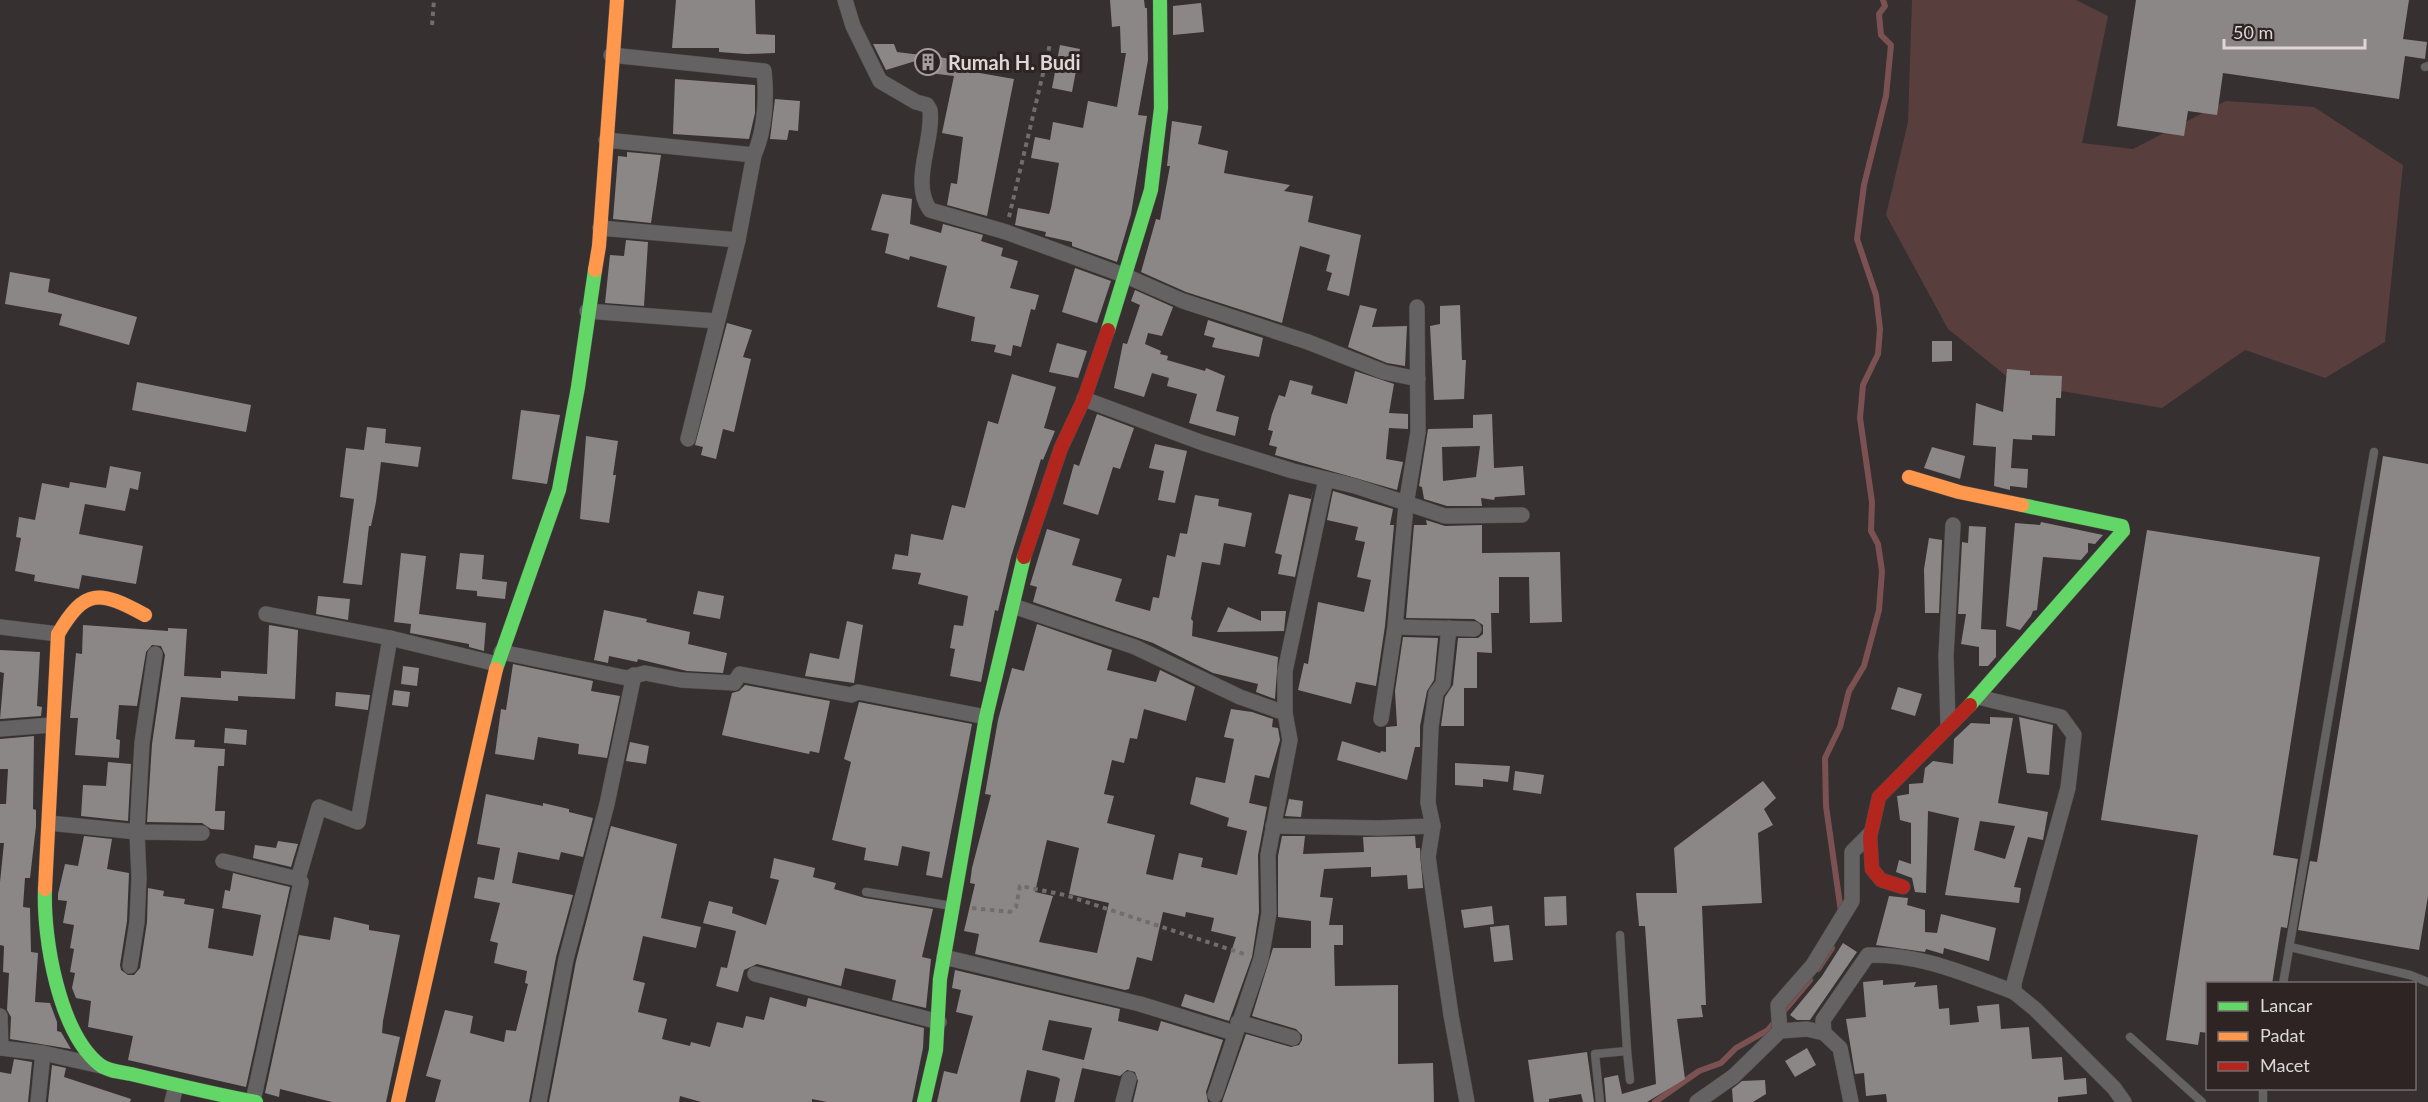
<svg xmlns="http://www.w3.org/2000/svg" width="2428" height="1102" font-family="Lato,sans-serif">
<style>
.green{fill:#593e3e}
.lines{fill:none;stroke-linecap:round;stroke-linejoin:round}
.stream{stroke:#7c5151;stroke-width:6}
.building{fill:#8c8787;fill-rule:evenodd}
.lane-casing{stroke:#504c4c;stroke-width:9}
.street-casing{stroke:#504c4c;stroke-width:16}
.fast-casing{stroke:#504c4c;stroke-width:15}
.slow-casing{stroke:#504c4c;stroke-width:15}
.jam-casing{stroke:#504c4c;stroke-width:15}
.path{stroke:#706d6d;stroke-width:4;stroke-dasharray:4.5 4.5;stroke-linecap:butt}
.lane{stroke:#646262;stroke-width:8}
.street{stroke:#646262;stroke-width:15}
.fast{stroke:#63d668;stroke-width:14}
.slow{stroke:#ff974d;stroke-width:14}
.jam{stroke:#b3261e;stroke-width:14}
.labels{text-anchor:middle;dominant-baseline:central;stroke-width:6;stroke-linejoin:round;paint-order:stroke}
.poi-label{font-size:20px;font-weight:bold;fill:#ded7d7;stroke:#2e2424;text-anchor:start}
</style>
<rect width="100%" height="100%" fill="#363030"/>
<polygon class="green" points="1912,0 2076,0 2108,16 2082,143 2133,149 2226,101 2314,107 2403,165 2385,342 2325,378 2245,350 2162,408 2015,383 1948,329 1886,215 1908,122"/>
<g class="lines">
<g class="stream">
<polyline points="1841,912 1826,806 1825,758 1840,727 1849,691 1864,666 1879,610 1882,571 1878,544 1871,531 1872,502 1860,418 1863,385 1878,354 1880,329 1876,295 1857,239 1864,185 1886,96 1891,45 1881,35 1879,14 1885,6 1883,0"/>
<polyline points="1818,969 1832,948"/>
<polyline points="1655,1102 1699,1071 1721,1063 1736,1048 1768,1030 1810,980"/>
</g>
</g>
<g class="building">
<polygon points="676,0 755,0 756,34 775,35 775,53 746,54 719,52 719,48 672,48"/>
<polygon points="1110,0 1144,0 1145,8 1147,8 1148,60 1138,115 1147,116 1131,214 1117,262 1072,246 1072,242 1045,236 1046,232 1015,225 1018,208 1049,214 1051,208 1059,163 1031,158 1035,137 1050,140 1053,122 1083,128 1088,101 1117,107 1126,53 1121,53 1120,26 1112,27"/>
<polygon points="2136,0 2409,0 2403,39 2427,42 2425,59 2405,56 2399,99 2223,73 2217,115 2188,111 2184,136 2117,126"/>
<polygon points="1201,3 1204,32 1173,35 1173,6"/>
<polygon points="873,44 894,44 897,52 945,58 976,65 974,72 1014,79 987,216 947,205 951,183 957,184 963,137 942,133 954,76 921,72 922,59 886,70"/>
<polygon points="1060,45 1080,49 1072,92 1052,88"/>
<polygon points="675,79 755,85 755,113 749,139 673,134"/>
<polygon points="775,99 800,101 798,131 789,130 787,140 770,139"/>
<polygon points="1172,121 1202,126 1198,144 1228,151 1224,173 1290,185 1284,191 1313,196 1308,222 1361,235 1349,296 1327,290 1332,273 1326,271 1330,255 1300,246 1282,323 1186,292 1141,272 1156,219 1160,220 1170,166 1167,166"/>
<polygon points="627,152 661,155 651,223 613,219 618,156 627,157"/>
<polygon points="882,194 912,199 910,224 941,233 943,224 983,235 981,241 1003,248 1001,256 1018,261 1010,288 1039,295 1035,310 1031,309 1021,347 1013,345 1011,356 994,352 996,345 971,341 975,317 937,307 947,266 910,256 909,260 885,253 889,234 871,230"/>
<polygon points="626,240 648,242 644,306 605,303 610,255 624,256"/>
<polygon points="1075,268 1111,281 1097,323 1062,312"/>
<polygon points="10,272 50,279 48,292 137,317 129,345 59,325 62,314 5,304"/>
<polygon points="1135,290 1173,307 1162,336 1148,333 1145,344 1161,351 1160,354 1168,356 1167,360 1205,371 1206,368 1225,376 1216,411 1239,417 1235,436 1189,423 1197,394 1167,386 1169,378 1152,373 1144,397 1114,388 1123,343 1127,344 1140,305 1131,301"/>
<polygon points="1360,305 1377,309 1372,327 1407,326 1405,366 1387,363 1348,347"/>
<polygon points="1460,305 1462,360 1466,360 1464,399 1434,400 1430,326 1440,324 1440,306"/>
<polygon points="1208,320 1263,338 1259,357 1212,347 1215,338 1204,335"/>
<polygon points="727,323 752,330 743,357 751,359 734,432 723,429 716,459 701,455 703,447 695,445"/>
<polygon points="1932,341 1952,341 1952,361 1932,362"/>
<polygon points="1057,343 1087,351 1078,378 1049,372"/>
<polygon points="2007,369 2030,371 2030,375 2062,376 2061,398 2056,398 2055,436 2032,435 2032,440 2013,439 2011,468 2028,469 2027,488 2010,486 2010,490 1994,486 1996,447 1973,445 1976,403 2003,412"/>
<polygon points="1355,371 1394,384 1389,413 1408,414 1408,429 1389,428 1386,459 1403,462 1397,490 1275,455 1277,447 1269,445 1273,431 1268,430 1272,414 1279,395 1285,397 1290,380 1313,386 1311,394 1347,404"/>
<polygon points="1012,374 1056,387 1044,428 1055,431 1043,460 1041,459 1011,557 998,611 995,610 981,682 950,676 955,649 950,648 954,625 963,626 968,596 918,584 921,573 892,569 895,554 908,556 911,534 943,540 952,505 965,508 988,421 998,424"/>
<polygon points="137,382 251,405 246,432 132,410"/>
<polygon points="521,410 560,415 547,484 512,479"/>
<polygon points="1097,414 1134,428 1120,469 1113,467 1098,515 1063,504 1074,464 1079,466"/>
<path d="M 1492,414 L 1494,468 L 1523,466 L 1525,495 L 1495,497 L 1494,500 L 1481,498 L 1482,506 L 1447,506 L 1424,499 L 1422,487 L 1419,486 L 1428,429 L 1473,428 L 1473,415 ZM 1480,446 L 1476,477 L 1443,481 L 1442,447 Z"/>
<polygon points="367,427 386,429 385,443 421,447 418,467 381,462 376,502 371,526 369,526 362,585 343,583 354,499 340,497 346,448 364,450"/>
<polygon points="586,436 618,441 613,475 616,475 609,523 580,519"/>
<polygon points="1155,444 1187,451 1175,503 1158,500 1164,471 1149,468"/>
<polygon points="1932,447 1965,456 1960,479 1924,468"/>
<polygon points="2383,456 2428,464 2428,896 2419,950 2298,930 2310,861 2317,862"/>
<polygon points="110,466 141,472 138,490 130,488 125,511 85,504 79,534 143,546 136,584 82,575 79,589 34,581 35,575 15,571 21,538 16,537 19,517 35,520 42,483 69,488 70,482 106,488"/>
<polygon points="1314,486 1295,577 1278,574 1282,555 1275,553 1289,494 1311,499"/>
<polygon points="1333,491 1393,509 1390,525 1394,525 1385,626 1376,686 1356,682 1351,704 1298,690 1304,663 1308,664 1318,602 1364,612 1371,580 1357,577 1365,542 1355,540 1358,527 1327,520"/>
<polygon points="1195,495 1219,499 1218,506 1252,513 1245,547 1224,543 1220,565 1202,562 1191,619 1193,621 1192,636 1278,657 1275,699 1256,692 1258,684 1213,673 1153,643 1033,602 1037,587 1030,585 1047,529 1080,539 1072,565 1122,579 1115,601 1150,611 1153,597 1159,598 1167,555 1175,557 1180,533 1187,534"/>
<polygon points="1426,520 1445,526 1482,525 1482,553 1560,552 1562,622 1530,623 1529,577 1499,577 1499,613 1491,613 1492,653 1477,652 1477,688 1464,688 1464,726 1441,726 1445,697 1453,685 1458,638 1478,638 1483,634 1483,625 1474,619 1406,618 1414,525 1427,525"/>
<polygon points="2041,522 2103,535 2095,544 2088,543 2088,552 2081,560 2043,557 2037,610 2033,611 2031,616 2020,630 2006,626 2015,523 2040,525"/>
<polygon points="1969,526 1986,527 1981,629 1996,630 1996,657 1988,666 1979,666 1979,647 1961,644 1966,614 1958,614 1962,542 1968,543"/>
<polygon points="2147,530 2320,557 2273,855 2298,859 2287,928 2281,927 2272,984 2208,984 2208,1033 2200,1032 2198,1045 2166,1040 2198,835 2101,820"/>
<polygon points="1929,538 1942,540 1939,613 1925,613 1924,569"/>
<polygon points="401,553 426,556 419,614 486,623 484,651 469,647 469,644 410,633 411,624 394,622"/>
<polygon points="460,553 484,555 482,579 507,582 505,599 477,596 477,591 456,589"/>
<polygon points="698,591 724,596 720,619 693,614"/>
<polygon points="318,596 350,599 348,620 316,614"/>
<polygon points="1228,607 1261,621 1261,611 1286,611 1284,631 1217,632"/>
<polygon points="604,610 647,619 646,622 690,632 688,644 727,653 723,673 687,671 638,659 637,662 609,656 608,663 594,660"/>
<polygon points="847,621 863,625 854,683 805,676 810,653 839,659"/>
<path d="M 1037,624 L 1112,650 L 1107,670 L 1156,682 L 1160,670 L 1195,687 L 1186,721 L 1144,709 L 1137,739 L 1130,738 L 1124,763 L 1112,760 L 1104,794 L 1114,796 L 1107,823 L 1155,835 L 1146,874 L 1173,880 L 1179,853 L 1203,858 L 1201,867 L 1237,875 L 1247,831 L 1227,826 L 1229,818 L 1190,804 L 1196,777 L 1225,783 L 1234,739 L 1224,737 L 1231,709 L 1252,712 L 1273,719 L 1272,727 L 1278,728 L 1280,740 L 1269,778 L 1255,775 L 1249,803 L 1267,807 L 1258,855 L 1259,912 L 1252,957 L 1229,1021 L 1181,1006 L 1185,994 L 1214,1003 L 1236,937 L 1211,931 L 1214,918 L 1186,912 L 1185,917 L 1163,912 L 1152,961 L 1137,957 L 1129,989 L 1125,990 L 975,954 L 979,934 L 964,931 L 975,884 L 970,883 L 972,868 L 991,795 L 985,794 L 998,720 L 1012,668 L 1024,671 ZM 1047,840 L 1079,848 L 1069,894 L 1109,903 L 1097,953 L 1039,942 L 1053,896 L 1035,892 Z"/>
<polygon points="83,625 168,631 168,628 187,629 184,676 221,678 221,671 267,674 269,625 298,630 295,699 238,696 238,701 181,697 175,739 195,740 194,747 225,749 224,766 218,766 215,811 225,811 224,830 211,829 202,823 147,822 152,744 165,655 161,646 152,645 146,652 137,706 119,705 116,739 120,740 119,758 75,755 78,718 70,718 76,653 82,654"/>
<polygon points="1403,637 1438,638 1434,680 1427,691 1420,726 1420,747 1415,747 1407,780 1337,760 1342,741 1380,753 1381,751 1386,752 1386,727 1397,726 1395,691"/>
<polygon points="0,650 40,652 37,706 42,707 41,716 0,719 4,673 0,672"/>
<polygon points="513,664 593,681 591,691 620,696 607,758 578,754 579,744 538,737 534,760 495,754 501,709 506,710"/>
<polygon points="403,666 419,668 417,686 401,684"/>
<polygon points="745,685 830,701 819,753 810,751 809,754 722,735 732,693 739,691"/>
<polygon points="1898,687 1922,694 1915,716 1891,709"/>
<polygon points="394,690 410,692 408,707 392,705"/>
<polygon points="336,692 370,695 368,710 335,706"/>
<polygon points="859,702 972,724 942,878 926,875 930,852 902,846 898,866 864,860 866,848 832,840 851,762 844,759"/>
<path d="M 1990,717 L 2013,718 L 1998,803 L 2048,812 L 2043,840 L 2028,837 L 2014,887 L 2021,888 L 2019,903 L 1945,895 L 1959,818 L 1928,811 L 1926,893 L 1915,892 L 1912,878 L 1896,872 L 1899,860 L 1911,864 L 1911,823 L 1900,820 L 1897,796 L 1909,794 L 1909,784 L 1923,783 L 1925,768 L 1933,761 L 1953,764 L 1954,739 L 1971,723 L 1990,724 ZM 1980,821 L 2015,826 L 2005,859 L 1974,850 Z"/>
<polygon points="2019,717 2053,725 2049,775 2027,773"/>
<polygon points="225,728 247,730 246,745 224,743"/>
<polygon points="34,736 33,809 36,810 36,826 30,878 25,878 23,907 30,908 31,952 38,953 35,1002 50,1003 57,1022 57,1031 61,1032 71,1049 10,1039 11,1017 7,1010 9,973 3,972 4,946 0,945 0,882 4,843 0,843 0,804 6,804 8,769 0,769 0,739"/>
<polygon points="630,742 649,746 646,764 626,761"/>
<polygon points="108,762 131,764 128,821 81,816 83,785 106,786"/>
<polygon points="1455,763 1510,766 1508,782 1483,779 1483,787 1455,785"/>
<polygon points="1515,771 1544,775 1541,794 1513,790"/>
<polygon points="1763,781 1776,798 1764,809 1773,825 1758,833 1762,903 1702,906 1706,1005 1701,1005 1703,1017 1677,1019 1685,1079 1647,1102 1606,1102 1604,1078 1618,1075 1622,1094 1656,1084 1645,926 1639,926 1636,893 1677,893 1674,848"/>
<polygon points="486,794 543,806 543,803 569,809 569,812 593,818 583,857 561,852 559,860 518,852 512,883 573,895 556,957 529,1102 435,1102 441,1080 426,1076 445,1010 473,1016 470,1033 504,1042 506,1030 516,1031 528,984 525,983 527,971 494,963 498,943 490,941 500,903 474,898 478,877 494,880 500,848 477,844"/>
<polygon points="1289,799 1303,801 1301,817 1285,816"/>
<polygon points="611,826 677,844 661,918 701,927 696,948 643,936 633,980 645,983 638,1012 667,1019 662,1039 690,1046 691,1042 710,1047 717,1022 743,1028 746,1016 764,1020 770,997 806,1007 808,998 924,1028 923,1048 912,1102 827,1102 812,1099 812,1102 701,1102 680,1096 679,1102 549,1102 576,961"/>
<polygon points="84,836 112,839 107,869 129,873 127,921 120,965 121,970 128,975 134,975 140,968 147,922 148,888 164,891 163,896 185,899 184,904 214,909 208,948 253,956 261,915 222,908 225,890 230,891 233,873 290,887 246,1087 128,1060 133,1036 88,1027 91,1001 76,998 72,988 75,973 70,972 74,949 70,948 74,925 63,923 67,901 58,900 58,894 65,864 78,866"/>
<polygon points="1282,836 1305,836 1303,854 1364,852 1363,837 1415,836 1416,848 1420,848 1423,888 1408,889 1407,875 1371,877 1371,867 1324,869 1320,897 1333,898 1329,925 1343,925 1343,945 1334,945 1335,986 1398,985 1398,1064 1433,1063 1434,1102 1222,1102 1246,1034 1291,1047 1299,1045 1302,1040 1302,1035 1296,1029 1252,1016 1273,948 1311,948 1311,921 1278,917 1278,856"/>
<polygon points="278,841 298,844 291,867 253,858 255,845 276,848"/>
<polygon points="774,858 815,868 813,877 836,883 834,889 865,898 933,909 922,957 931,959 926,1008 892,1000 896,980 845,968 841,986 757,964 744,970 738,992 716,986 721,967 727,968 736,931 703,923 709,901 733,907 732,913 766,925 779,880 770,878"/>
<polygon points="1566,896 1567,925 1545,926 1544,897"/>
<polygon points="1889,896 1908,898 1907,905 1925,910 1925,932 1937,933 1941,914 1996,928 1989,961 1944,948 1943,954 1926,949 1925,952 1876,945"/>
<polygon points="1492,906 1494,924 1464,928 1461,910"/>
<polygon points="334,917 369,925 369,930 400,935 383,1021 382,1033 400,1037 386,1102 332,1102 280,1089 279,1097 265,1093 299,935 330,940"/>
<polygon points="1509,925 1513,960 1494,962 1490,927"/>
<polygon points="1843,943 1857,952 1810,1020 1797,1020 1790,1015 1822,976"/>
<polygon points="955,970 1120,1009 1118,1021 1158,1031 1161,1021 1223,1040 1206,1092 1208,1102 1133,1102 1138,1081 1135,1072 1127,1070 1120,1076 1082,1068 1092,1028 1049,1020 1042,1050 1084,1060 1074,1102 1055,1102 1060,1079 1057,1077 1027,1070 1020,1102 937,1102 944,1071 957,1074 973,1016 956,1012 961,990 952,988"/>
<polygon points="1883,980 1883,985 1916,982 1914,987 1937,985 1939,1009 1949,1008 1950,1025 1979,1022 1977,1006 1999,1004 2001,1029 2029,1027 2032,1059 2062,1057 2064,1080 2086,1078 2087,1094 2058,1097 2058,1102 1887,1102 1886,1094 1866,1096 1864,1073 1855,1074 1846,1019 1866,1017 1863,982"/>
<polygon points="1807,1048 1816,1065 1795,1077 1785,1061"/>
<polygon points="1587,1052 1594,1102 1583,1102 1581,1094 1549,1099 1549,1102 1534,1102 1528,1060"/>
<polygon points="14,1059 32,1062 28,1102 0,1102 0,1072 11,1074"/>
<polygon points="52,1065 66,1068 64,1077 131,1099 130,1102 48,1102"/>
<polygon points="1765,1080 1766,1094 1753,1102 1733,1102 1732,1089 1742,1081"/>
</g>
<g class="lines">
<defs>
<g id="lane">
<polyline points="2425,67 2428,66"/>
<polyline points="866,892 952,906"/>
<polyline points="2290,947 2410,975 2428,982"/>
<polyline points="2283,984 2374,452"/>
<polyline points="2130,1037 2202,1102"/>
<polyline points="1627,1051 1630,1080"/>
<polyline points="1600,1102 1595,1054 1627,1051 1620,935"/>
<polyline points="2263,1102 2263,1088"/>
</g>
<g id="street">
<path d="M 845,0 L 853,26 L 880,81 L 916,102 L 927,105 L 930,110 C 934,141 910,182 930,210 L 1006,232 L 1126,276 L 1183,301 L 1308,342 L 1384,372 L 1418,379"/>
<path d="M 611,55 L 764,71 C 767,97 765,131 754,155 L 738,240"/>
<polyline points="606,140 754,155"/>
<polyline points="600,228 738,240 688,439"/>
<polyline points="587,311 716,321"/>
<polyline points="1084,399 1203,443 1293,471 1355,486 1445,516 1522,515"/>
<polyline points="1013,606 1135,647 1240,697 1285,713"/>
<polyline points="266,614 390,638 497,664"/>
<polyline points="0,627 58,634"/>
<polyline points="1395,627 1474,629"/>
<polyline points="1449,628 1443,684 1436,693 1431,727 1428,803 1433,826 1428,857 1451,1015 1467,1102"/>
<polyline points="501,652 627,678 645,673 681,680 734,683 740,674 851,695 858,692 986,717"/>
<polyline points="1978,697 2061,717 2074,735 2068,788 2014,983 2014,992 2035,1009 2114,1088 2124,1102"/>
<polyline points="1381,719 1395,627 1406,505 1418,432 1417,307"/>
<polyline points="1948,724 1946,656 1953,525"/>
<polyline points="0,729 52,725"/>
<polyline points="49,823 137,832 202,833"/>
<polyline points="1273,826 1379,828 1433,826"/>
<polyline points="223,861 298,879 319,807 358,822 390,638"/>
<polyline points="944,957 1140,1004 1234,1033"/>
<polyline points="130,966 137,922 139,878 137,832 142,743 155,654"/>
<polyline points="755,974 939,1022"/>
<polyline points="0,1016 1,1048"/>
<polyline points="1238,1022 1293,1038"/>
<polyline points="1780,1031 1778,1005 1813,965 1852,901 1852,852 1870,834"/>
<path d="M 1824,1033 L 1823,1020 L 1868,955 C 1922,954 1965,974 2014,992"/>
<polyline points="0,1048 43,1053 101,1066"/>
<polyline points="1215,1095 1261,959 1269,913 1268,855 1290,740 1285,713 1285,671 1326,479"/>
<polyline points="253,1101 301,882 298,879"/>
<polyline points="38,1102 43,1053"/>
<polyline points="172,1102 176,1086"/>
<polyline points="539,1102 566,959 607,804 634,675"/>
<polyline points="1123,1102 1129,1079"/>
<polyline points="1697,1102 1734,1076 1780,1031 1807,1029 1824,1033 1840,1048 1851,1102"/>
</g>
<g id="fast">
<polyline points="1108,330 1151,190 1161,108 1160,0"/>
<polyline points="496,669 559,490 578,387 595,270"/>
<polyline points="1970,705 2123,531 2122,526 2022,505"/>
<path d="M 45,889 C 43,938 59,1033 100,1065 C 108,1071 121,1072 131,1074 C 172,1084 214,1094 256,1102"/>
<polyline points="924,1102 936,1050 940,979 986,717 1024,557"/>
</g>
<g id="slow">
<polyline points="595,270 599,246 617,0"/>
<polyline points="1909,477 1959,492 2022,505"/>
<path d="M 45,889 L 58,634 C 85,588 99,590 145,615"/>
<polyline points="398,1102 496,669"/>
</g>
<g id="jam">
<polyline points="1024,557 1061,448 1084,399 1108,330"/>
<polyline points="1903,887 1881,880 1872,869 1870,837 1879,797 1970,705"/>
</g>
</defs>
<use href="#lane" class="lane-casing"/>
<use href="#street" class="street-casing"/>
<use href="#fast" class="fast-casing"/>
<use href="#slow" class="slow-casing"/>
<use href="#jam" class="jam-casing"/>
<g class="path">
<polyline points="432,25 434,0"/>
<polyline points="1009,217 1050,44"/>
<polyline points="972,908 1010,912 1016,907 1020,886 1065,895 1247,955"/>
</g>
<use href="#lane" class="lane"/>
<use href="#street" class="street"/>
<use href="#fast" class="fast"/>
<use href="#slow" class="slow"/>
<use href="#jam" class="jam"/>
</g>
<defs>
<symbol id="building-ring" viewBox="-11 -11 22 22"><circle r="9.5" fill="#2e2424" stroke="#a39d9d" stroke-width="1.5"/><path d="M-4-6H4V6H1V3H-1V6H-4ZM-2.5-4.3h1.7v1.8h-1.7ZM.8-4.3h1.7v1.8H.8ZM-2.5-1h1.7V.8h-1.7ZM.8-1h1.7V.8H.8Z" fill="#a39d9d"/></symbol>
</defs>
<g fill-rule="evenodd">
<use href="#building-ring" x="913" y="47" width="30" height="30"/>
</g>
<g class="labels">
<g class="poi-label">
<text x="948" y="62">Rumah H. Budi</text>
</g>
</g>
<rect x="2206" y="982" width="210" height="108" fill="#2e2424" stroke="#746c6c" stroke-width="1.5"/>
<rect x="2218" y="1002" width="30" height="9" fill="#63d668" stroke="#746c6c" stroke-width="1.5"/>
<text x="2260" y="1012" font-size="18" fill="#ded7d7">Lancar</text>
<rect x="2218" y="1032" width="30" height="9" fill="#ff974d" stroke="#746c6c" stroke-width="1.5"/>
<text x="2260" y="1042" font-size="18" fill="#ded7d7">Padat</text>
<rect x="2218" y="1062" width="30" height="9" fill="#b3261e" stroke="#746c6c" stroke-width="1.5"/>
<text x="2260" y="1072" font-size="18" fill="#ded7d7">Macet</text>
<path d="M2224 39v9h141v-9" fill="none" stroke="#ded7d7" stroke-width="3"/>
<text x="2233" y="39" font-size="18" fill="#ded7d7" stroke="#2e2424" stroke-width="4.5" paint-order="stroke">50 m</text>
</svg>
